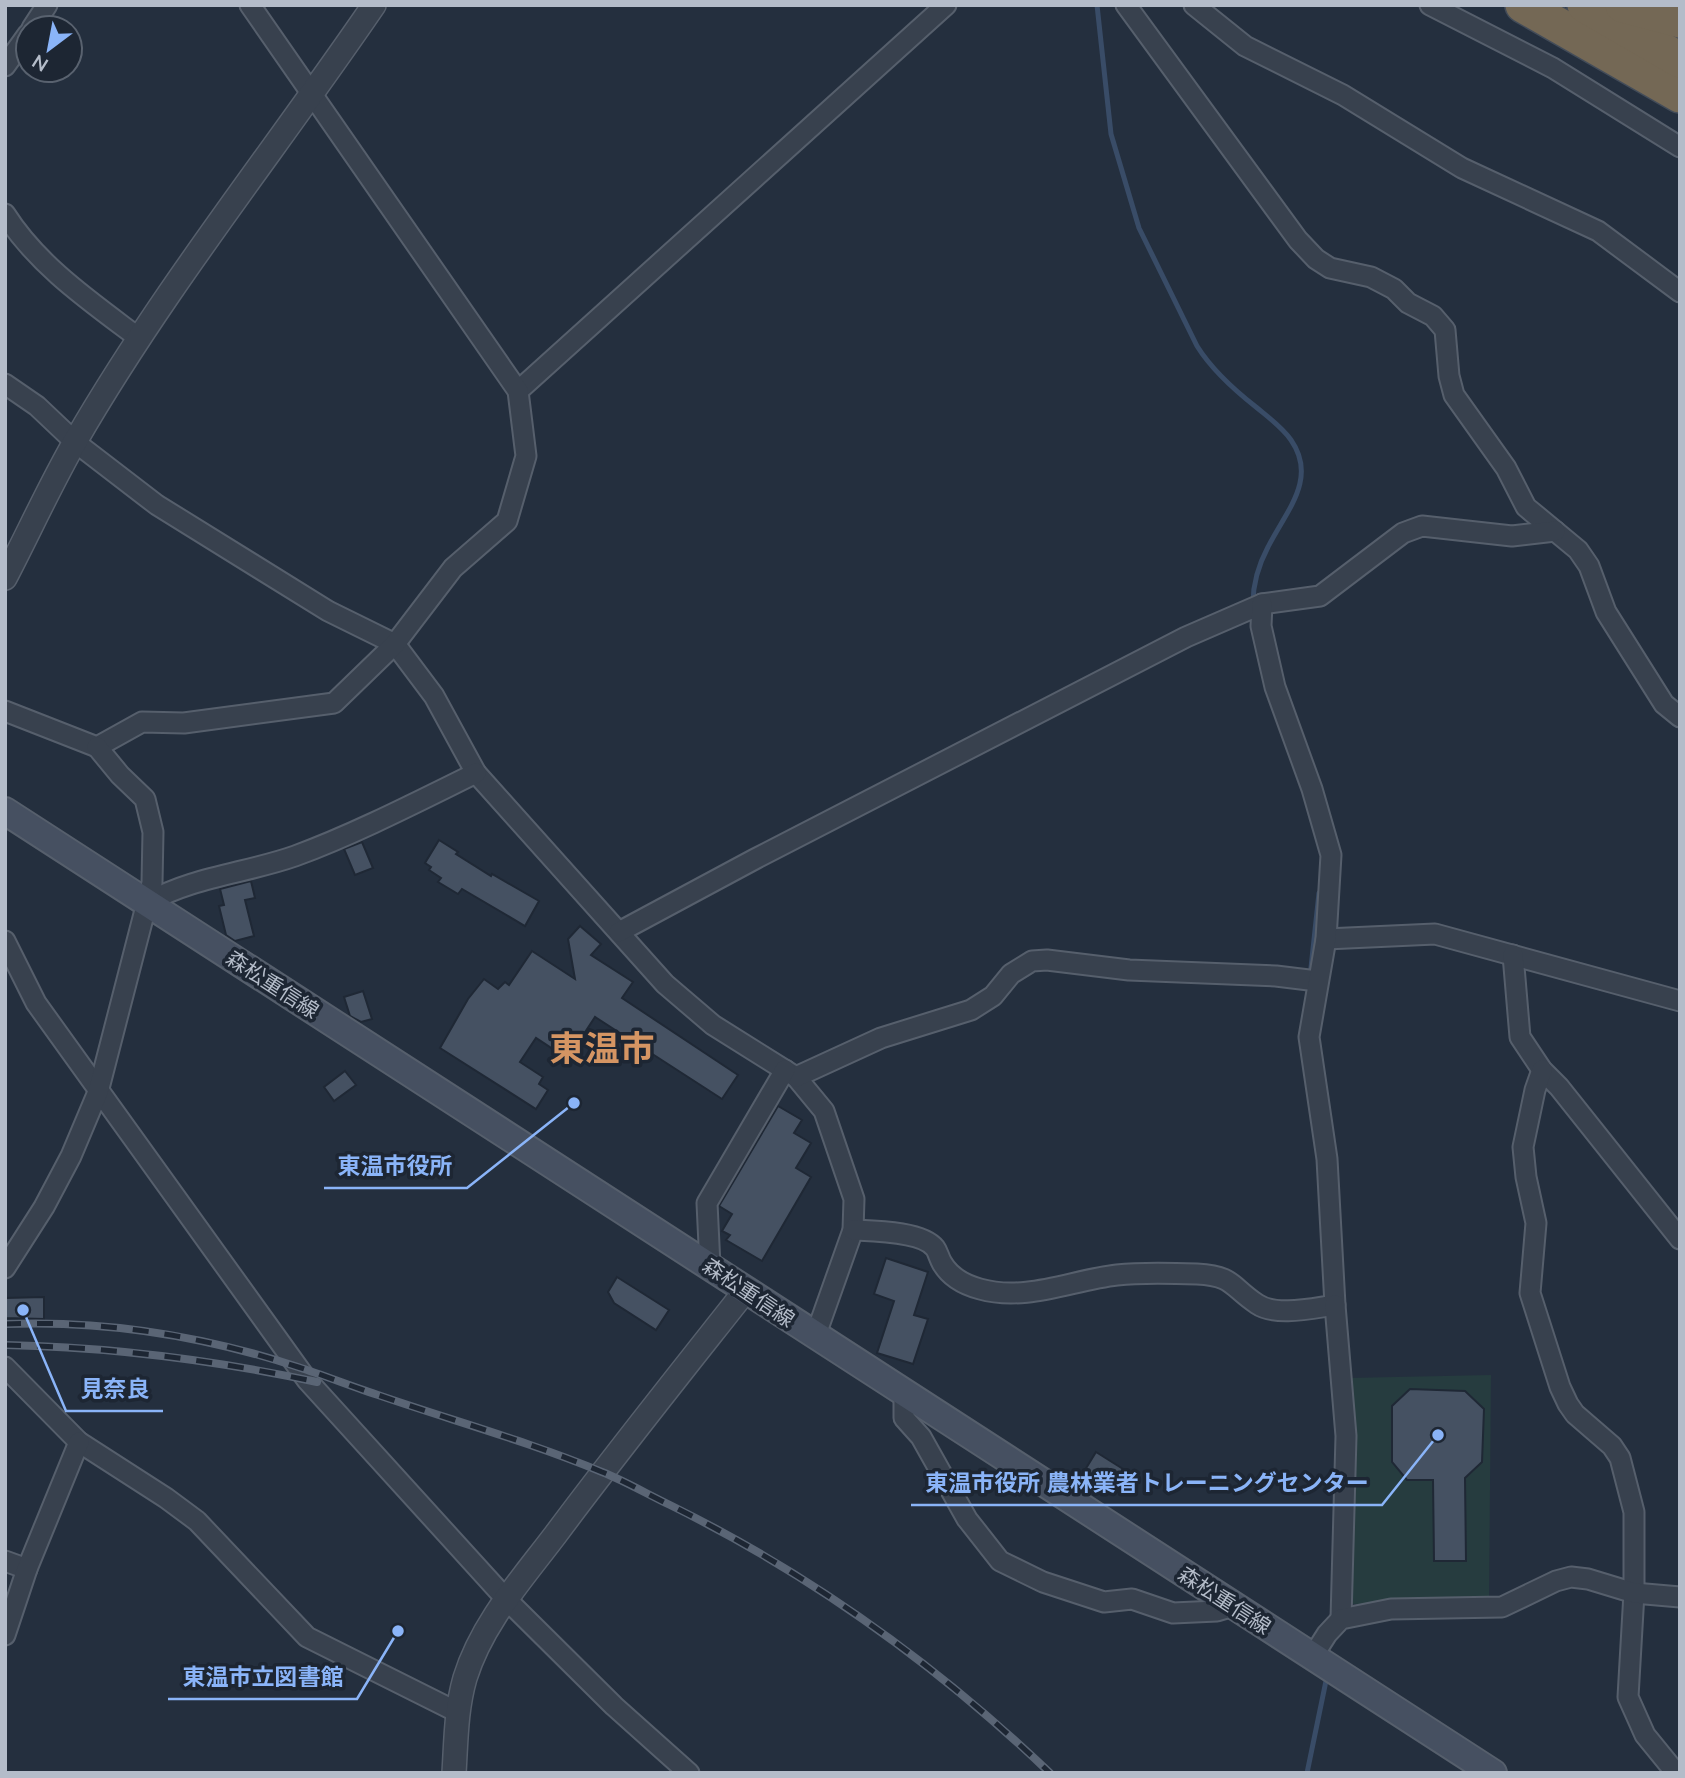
<svg xmlns="http://www.w3.org/2000/svg" width="1685" height="1778" font-family="Mulish,'Noto Sans JP',sans-serif">
<style>
.green{fill:#263c3f}
.lines{fill:none;stroke-linecap:round;stroke-linejoin:round}
.stream{stroke:#394c67;stroke-width:5}
.building{fill:#455162;stroke:#1f2835;stroke-width:2}
.minor-casing{stroke:#565f6c;stroke-width:23}
.tertiary-casing{stroke:#565f6c;stroke-width:26}
.secondary-casing{stroke:#565f6c;stroke-width:30}
.motorway-casing{stroke:#434c59;stroke-width:38}
.minor{stroke:#38414e;stroke-width:19}
.tertiary{stroke:#38414e;stroke-width:23}
.secondary{stroke:#465061;stroke-width:26}
.motorway{stroke:#746855;stroke-width:35}
.rail-casing{stroke:#5a6575;stroke-width:8}
.rail{stroke:#1d2633;stroke-width:5;stroke-dasharray:16;stroke-linecap:butt}
.labels{text-anchor:middle;dominant-baseline:central;stroke-width:7;stroke-linejoin:round;paint-order:stroke}
.street-label{font-size:21px;fill:#b4bcc9;stroke:#1d2633}
.town-label{font-size:35px;font-weight:bold;fill:#d59563;stroke:#1d2633}
.leader{fill:none;stroke:#8ab4f8;stroke-width:2.5}
.callout-dot{fill:#8ab4f8;stroke:#1d2633;stroke-width:2.5}
.callout-label{font-size:23px;text-anchor:middle;font-weight:bold;fill:#8ab4f8;stroke:#1d2633;stroke-width:7;stroke-linejoin:round;paint-order:stroke}
</style>
<rect width="100%" height="100%" fill="#242f3e"/>
<polygon class="green" points="1491,1375 1489,1602 1348,1604 1348,1378"/>
<g class="lines">
<g class="stream">
<path d="M 1097,5 L 1111,134 L 1139,228 L 1197,346 C 1212,370 1233,389 1256,407 C 1268,417 1282,427 1291,440 C 1318,479 1286,511 1268,547 C 1259,564 1253,583 1253,603"/>
<polyline points="1310,977 1319,893"/>
<polyline points="1307,1773 1327,1676"/>
</g>
</g>
<g class="building">
<polygon points="439,840 458,852 456,854 491,876 492,874 539,901 525,926 462,889 458,894 438,882 441,878 429,870 431,867 425,863"/>
<polygon points="362,842 373,868 355,875 344,849"/>
<polygon points="251,881 255,898 245,900 254,936 235,941 226,935 219,906 224,905 220,889"/>
<polygon points="580,926 601,944 591,955 633,982 622,998 738,1075 722,1099 595,1017 572,1052 563,1046 559,1053 536,1038 520,1062 543,1077 539,1084 548,1090 536,1109 440,1048 468,999 484,979 498,989 505,982 509,985 532,951 575,979 568,939"/>
<polygon points="363,991 372,1019 361,1022 350,1016 344,997"/>
<polygon points="345,1071 356,1085 334,1101 324,1087"/>
<polygon points="778,1106 802,1120 794,1133 811,1143 796,1168 811,1177 762,1261 726,1240 730,1235 722,1231 732,1214 719,1206"/>
<polygon points="886,1258 928,1272 914,1315 928,1319 913,1364 877,1353 894,1301 874,1294"/>
<polygon points="617,1277 669,1310 656,1330 614,1303 608,1292"/>
<polygon points="44,1297 44,1319 5,1318 5,1298"/>
<polygon points="1410,1389 1465,1391 1484,1409 1482,1462 1465,1478 1466,1561 1434,1561 1433,1480 1407,1480 1392,1462 1392,1406"/>
<polygon points="1096,1452 1123,1469 1113,1486 1085,1470"/>
</g>
<g class="lines">
<defs>
<g id="minor">
<polyline points="1126,5 1298,240 1316,259 1330,268 1371,277 1394,289 1408,303 1433,316 1445,330 1449,376 1454,395 1506,468 1526,507 1578,550 1589,566 1606,612 1664,704 1680,717"/>
<polyline points="1194,5 1245,46 1343,95 1462,168 1598,231 1680,292"/>
<polyline points="1430,5 1553,68 1680,147"/>
<polyline points="32,28 47,5"/>
<polyline points="5,66 28,34"/>
<path d="M 5,214 C 38,266 91,302 140,339"/>
<polyline points="5,384 37,406 75,442 157,505 328,611 395,644 434,696 476,773 665,984 713,1025 796,1077 824,1111 854,1199 853,1230 815,1337"/>
<polyline points="518,391 946,5"/>
<polyline points="5,711 97,747 142,722 184,723 334,703 395,644 453,568 507,521 526,456 518,391 250,5"/>
<path d="M 147,903 C 192,877 247,873 295,856 C 355,834 419,801 476,773"/>
<polyline points="619,932 755,859 1186,637 1262,604 1320,596 1403,533 1422,526 1512,536 1555,531"/>
<polyline points="1326,939 1435,934 1680,1001"/>
<polyline points="5,941 36,1003 307,1380 506,1599 614,1706 689,1773"/>
<polyline points="1513,955 1520,1037 1542,1070 1559,1087 1680,1239"/>
<polyline points="1542,1070 1535,1090 1523,1147 1526,1177 1536,1223 1530,1293 1560,1387 1568,1404 1575,1414 1612,1446 1620,1458 1634,1512 1634,1593 1628,1697 1645,1735 1676,1773"/>
<polyline points="796,1077 881,1038 971,1010 993,996 1011,974 1032,961 1047,960 1129,970 1276,976 1317,981"/>
<path d="M 853,1230 C 873,1231 922,1231 935,1248 C 938,1252 939,1258 942,1263 C 950,1277 965,1285 980,1289 C 1026,1302 1072,1280 1117,1275 C 1142,1272 1171,1273 1197,1274 C 1234,1276 1230,1286 1257,1304 C 1276,1317 1313,1308 1335,1305 L 1327,1159 L 1309,1037 L 1326,939 L 1331,855 L 1312,789 L 1275,687 L 1261,626 L 1262,604"/>
<polyline points="710,1266 707,1203 785,1070"/>
<polyline points="5,1268 44,1207 71,1156 98,1092 152,883 153,832 145,799 120,775 97,747"/>
<polyline points="1335,1305 1346,1436 1341,1619"/>
<polyline points="5,1367 79,1442 166,1498 197,1521 307,1637 457,1712"/>
<polyline points="904,1394 904,1418 921,1437 967,1519 1000,1561 1043,1582 1104,1602 1132,1599 1173,1613 1217,1611 1234,1606"/>
<polyline points="5,1561 27,1569"/>
<polyline points="5,1635 27,1569 79,1442"/>
<polyline points="1313,1656 1327,1634 1341,1619 1391,1609 1502,1607 1556,1581 1571,1577 1588,1579 1634,1593 1680,1597"/>
</g>
<g id="tertiary">
<path d="M 5,578 C 29,532 50,485 76,440 C 164,288 275,150 374,5"/>
<path d="M 454,1773 C 456,1741 456,1709 465,1678 C 482,1623 522,1579 556,1534 C 617,1452 682,1371 746,1290"/>
</g>
<polyline id="secondary" points="5,811 1493,1773"/>
<g id="motorway">
<polyline points="1523,5 1680,95"/>
<polyline points="1585,5 1680,60"/>
<polyline points="1623,5 1680,20"/>
</g>
</defs>
<use href="#minor" class="minor-casing"/>
<use href="#tertiary" class="tertiary-casing"/>
<use href="#secondary" class="secondary-casing"/>
<use href="#motorway" class="motorway-casing"/>
<use href="#minor" class="minor"/>
<use href="#tertiary" class="tertiary"/>
<use href="#secondary" class="secondary"/>
<use href="#motorway" class="motorway"/>
<defs>
<g id="rail">
<path d="M 5,1324 C 105,1320 204,1336 298,1367 C 326,1376 353,1387 381,1396 C 454,1421 530,1442 602,1472 C 625,1481 647,1494 670,1505 C 810,1574 937,1665 1050,1773"/>
<path d="M 5,1345 C 111,1347 214,1360 317,1382"/>
</g>
</defs>
<use href="#rail" class="rail-casing"/>
<use href="#rail" class="rail"/>
</g>
<g class="labels">
<g class="street-label">
<text transform="translate(273 984) rotate(33)">森松重信線</text>
<text transform="translate(749 1292) rotate(34)">森松重信線</text>
<text transform="translate(1225 1600) rotate(33)">森松重信線</text>
</g>
<g class="town-label">
<text x="602" y="1048">東温市</text>
</g>
</g>
<path class="leader" d="M574 1103L467 1188H324M23 1310L66 1411H163M1438 1435L1382 1505H911M398 1631L357 1699H168"/>
<g class="callout-dot">
<circle cx="574" cy="1103" r="7"/>
<circle cx="23" cy="1310" r="7"/>
<circle cx="1438" cy="1435" r="7"/>
<circle cx="398" cy="1631" r="7"/>
</g>
<g class="callout-label">
<text x="395" y="1174">東温市役所</text>
<text x="115" y="1397">見奈良</text>
<text x="1147" y="1491">東温市役所 農林業者トレーニングセンター</text>
<text x="263" y="1685">東温市立図書館</text>
</g>
<rect width="1685" height="1778" fill="none" stroke="#b4bcc9" stroke-width="14"/>
<g transform="translate(49 49) rotate(212)"><circle r="33" fill="#1d2633" stroke="#59626f" stroke-width="2"/>
<path d="M0-5L12 26L0 18L-12 26Z" fill="#8ab4f8"/>
<text y="-10" font-size="19" font-weight="bold" text-anchor="middle" fill="#b4bcc9">N</text>
</g>
</svg>
